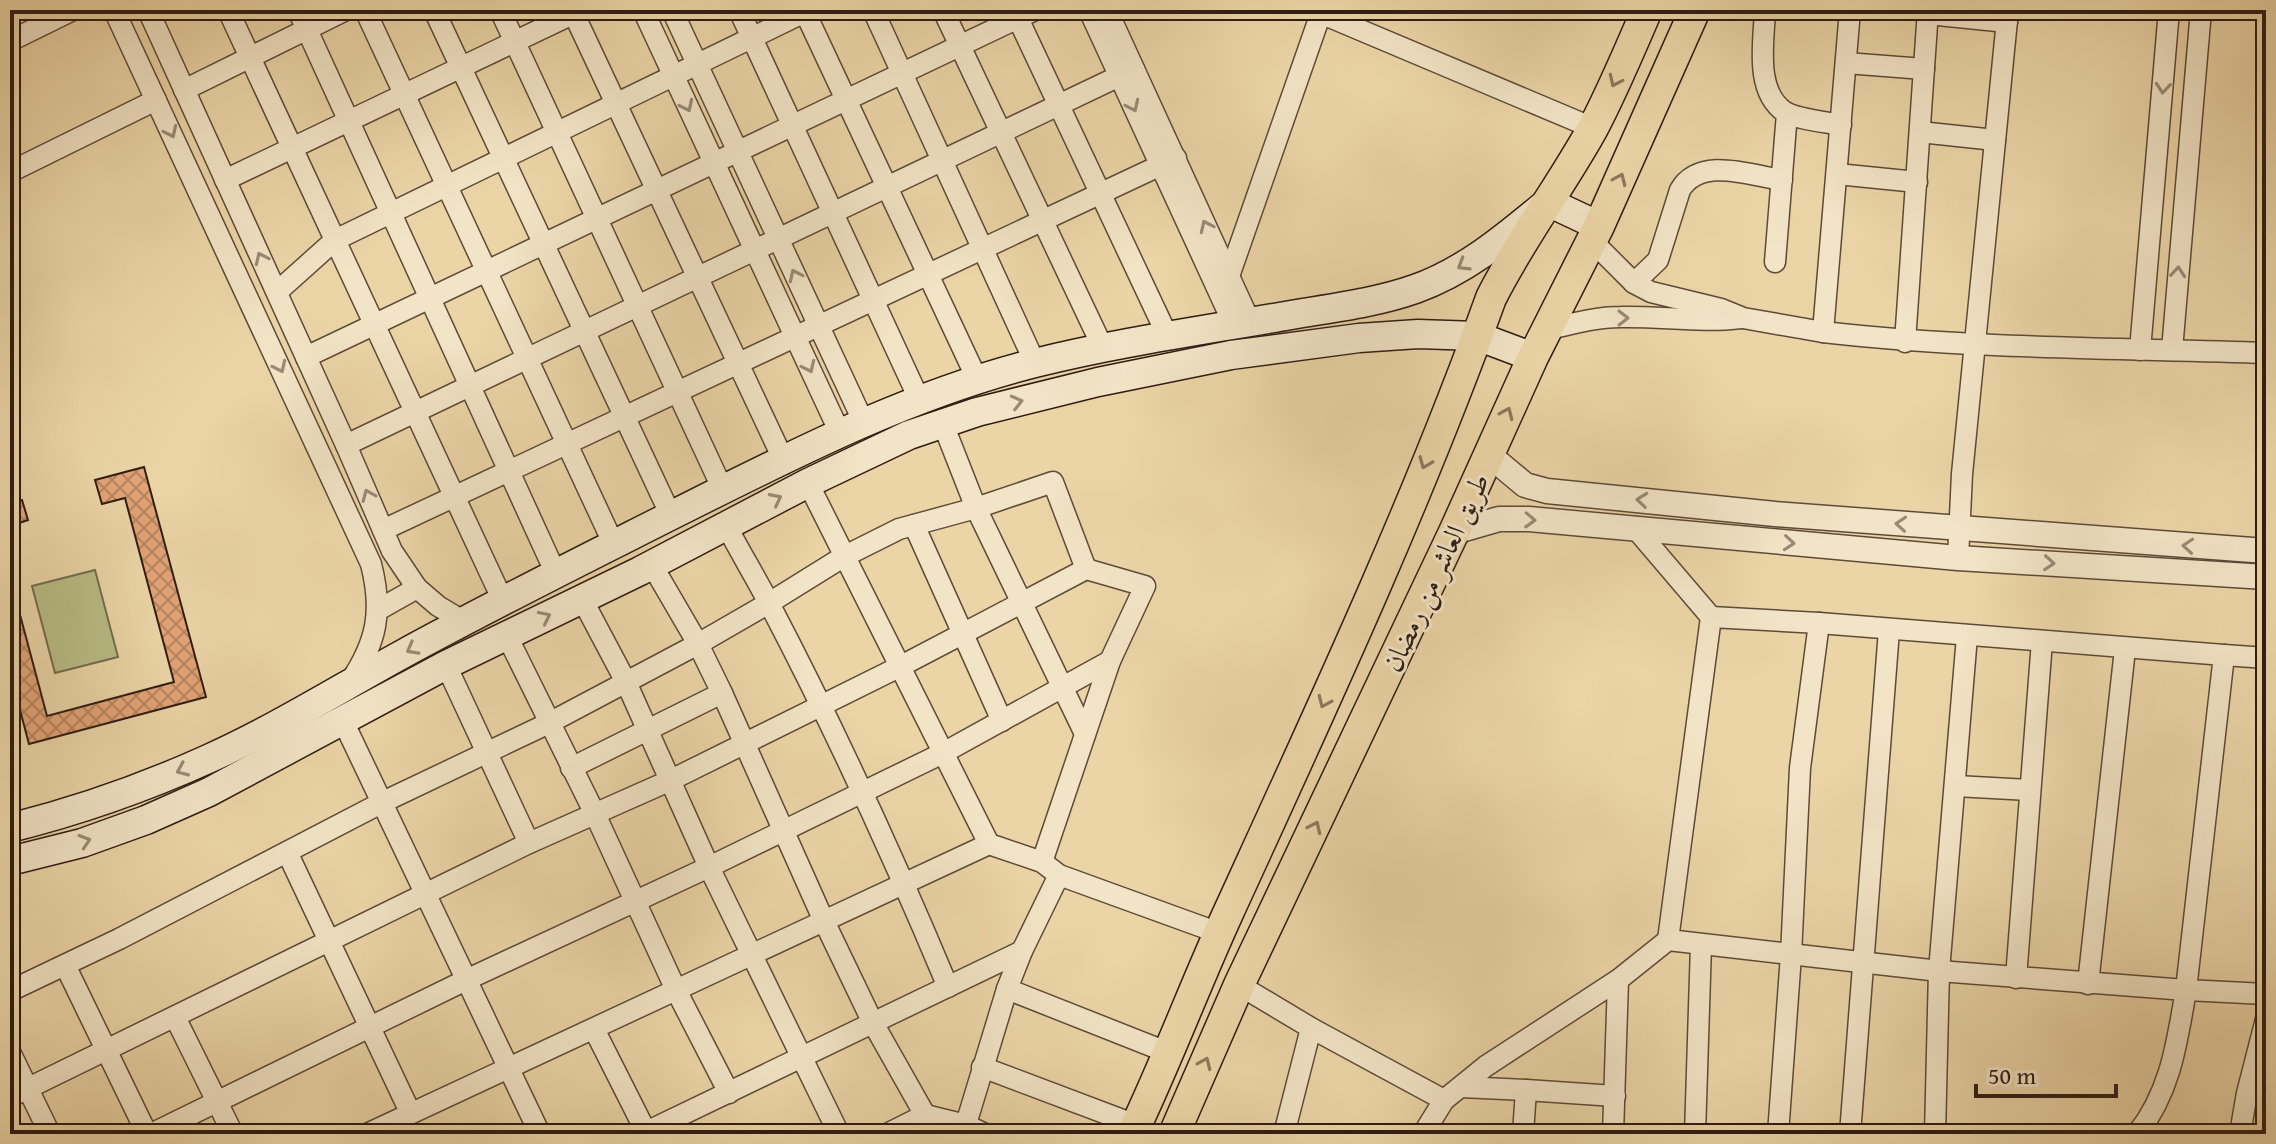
<svg xmlns="http://www.w3.org/2000/svg" width="2276" height="1144" font-family="'Gentium Book Plus',Amiri,serif">
<style>
.park{fill:#b8bd87;stroke:#746c4d;stroke-width:2}
.building{fill:url(#building-cross-hatch);stroke:#2f1c13;stroke-width:2}
.lines{fill:none;stroke-linecap:round;stroke-linejoin:round}
.minor-casing{stroke:#5e4a38;stroke-width:23}
.tertiary-casing{stroke:#5e4a38;stroke-width:27}
.secondary-casing{stroke:#2f1c13;stroke-width:31}
.primary-casing{stroke:#2f1c13;stroke-width:33}
.minor{stroke:#f2e4c6;stroke-width:20}
.tertiary{stroke:#f2e4c6;stroke-width:24}
.secondary{stroke:#f2e4c6;stroke-width:28}
.primary{stroke:#ebd5a7;stroke-width:30}
.oneway{stroke:#8d785d}
.oneway2{stroke:#9a8a75}
.labels{text-anchor:middle;dominant-baseline:central;stroke-width:6;stroke-linejoin:round;paint-order:stroke}
.street-label{font-size:28px;fill:#2f1c13;stroke:#f2e4c6}
</style>
<defs>
<pattern id="building-cross-hatch" width="8" height="8" patternUnits="userSpaceOnUse" patternTransform="scale(2)"><rect width="8" height="8" fill="#e3a477"/><path d="M0 0l8 8M0 8l8-8" fill="none" stroke="#b88560"/></pattern>
</defs>
<rect width="100%" height="100%" fill="#ebd5a7"/>
<filter id="stains"><feTurbulence type="fractalNoise" baseFrequency=".0025" numOctaves="4"/><feColorMatrix values="0 0 0 0 .2 0 0 0 0 .09 0 0 0 0 .02 0 0 0 .5 -.17"/></filter>
<radialGradient id="worn" r=".72"><stop offset=".6" stop-color="#630" stop-opacity="0"/><stop offset="1" stop-color="#630" stop-opacity=".3"/></radialGradient>
<polygon class="park" points="95,570 118,657 55,673 32,586"/>
<g class="building">
<polygon points="144,467 206,697 29,744 10,672 10,597 15,596 47,716 174,682 125,498 102,504 95,480"/>
<polygon points="22,500 28,520 10,526 10,503"/>
</g>
<g class="lines">
<defs>
<g id="minor">
<path d="M 114,10 L 371,564 C 383,611 377,642 350,682"/>
<polyline points="148,10 346,445 392,551 417,588 438,606 463,621"/>
<polyline points="228,10 503,601"/>
<polyline points="298,10 556,574"/>
<polyline points="365,10 614,545"/>
<polyline points="434,10 671,516"/>
<polyline points="500,10 723,490"/>
<polyline points="572,10 783,459"/>
<polyline points="643,10 840,433"/>
<polyline points="672,10 863,421"/>
<polyline points="739,10 919,399"/>
<polyline points="804,10 977,379"/>
<polyline points="873,10 1035,363"/>
<polyline points="943,10 1103,348"/>
<polyline points="1014,10 1168,337"/>
<polyline points="1089,10 1234,325"/>
<polyline points="1107,10 1250,322"/>
<path d="M 1765,10 C 1764,41 1754,91 1785,112 C 1796,119 1826,122 1841,125"/>
<path d="M 1850,10 L 1823,332 C 1971,349 2118,348 2266,353"/>
<polyline points="1320,13 1593,128"/>
<polyline points="1928,14 2007,22"/>
<polyline points="10,41 73,10"/>
<polyline points="1846,63 1924,69"/>
<polyline points="184,90 346,10"/>
<polyline points="1920,132 1995,140"/>
<polyline points="10,172 156,100"/>
<polyline points="1837,174 1917,182"/>
<polyline points="225,180 581,10"/>
<polyline points="1592,241 1634,283 1651,292 1721,309 1743,318 1823,332"/>
<polyline points="1775,262 1787,113"/>
<polyline points="1227,282 1322,10"/>
<path d="M 1634,283 L 1658,260 L 1680,190 C 1700,156 1749,175 1782,180"/>
<polyline points="277,292 335,240 809,10"/>
<path d="M 1546,330 C 1571,324 1595,317 1621,317 C 1661,316 1700,323 1741,318"/>
<polyline points="1905,342 1928,10"/>
<polyline points="2140,350 2169,10"/>
<polyline points="2172,350 2201,10"/>
<polyline points="306,357 1035,10"/>
<polyline points="943,424 976,508 1085,734"/>
<polyline points="346,445 1134,69"/>
<polyline points="808,483 989,844 1042,862 1059,875 1219,933"/>
<path d="M 726,525 C 740,552 756,578 770,605 C 835,729 894,858 948,987"/>
<polyline points="914,525 1002,721"/>
<polyline points="1636,529 1711,617"/>
<polyline points="383,530 1176,158"/>
<polyline points="1958,558 1962,474 2008,10"/>
<polyline points="652,565 698,644 722,693 823,919 873,1023 925,1115"/>
<polyline points="582,599 626,682 709,867 839,1134"/>
<polyline points="378,610 417,588"/>
<polyline points="507,636 595,814 676,990 729,1093"/>
<polyline points="2224,655 2266,658"/>
<polyline points="446,665 529,843"/>
<polyline points="343,721 540,1134"/>
<polyline points="571,768 722,693"/>
<polyline points="1956,786 2029,790"/>
<polyline points="287,852 410,1112"/>
<polyline points="1042,862 1110,661"/>
<polyline points="1668,940 1711,617 1819,623 2224,655 2186,990 2266,994"/>
<polyline points="65,965 147,1134"/>
<polyline points="2016,978 2042,641"/>
<polyline points="2088,984 2125,649"/>
<polyline points="1239,985 1311,1028 1284,1134"/>
<polyline points="1007,989 1169,1053"/>
<polyline points="10,991 119,939 383,802 549,723 698,644 769,603 843,557 899,529 976,508 1053,482 1086,569"/>
<polyline points="175,1017 233,1134"/>
<polyline points="1311,1028 1444,1100"/>
<polyline points="594,1029 647,1134"/>
<polyline points="10,1052 50,1134"/>
<polyline points="982,1067 1136,1125"/>
<polyline points="1461,1087 1526,1090"/>
<polyline points="10,1097 529,843 671,780 901,666 1086,569 1145,586 1110,661 1061,688 943,753 709,867 466,980 151,1134"/>
<polyline points="367,1134 989,844"/>
<polyline points="642,1134 1022,951"/>
<polyline points="887,1134 925,1115 966,1125 985,1134"/>
<polyline points="963,1134 1007,989 1022,951 1059,875"/>
<path d="M 1423,1134 L 1444,1100 L 1486,1066 L 1618,980 L 1668,940 L 1939,971 L 2186,990 C 2177,1042 2171,1091 2137,1134"/>
<polyline points="1523,1134 1526,1090 1615,1096"/>
<polyline points="1613,1134 1618,980"/>
<polyline points="1695,1134 1701,945"/>
<polyline points="1778,1134 1791,955 1800,768 1819,623"/>
<polyline points="1850,1134 1889,630"/>
<polyline points="1935,1134 1939,971 1967,636"/>
<polyline points="2240,1134 2247,1093 2266,1019"/>
</g>
<g id="tertiary">
<polyline points="1489,455 1525,485 1547,491 1775,514 2266,551"/>
<polyline points="1454,532 1499,519 1529,519 1958,558 2266,577"/>
</g>
<g id="secondary">
<path d="M 10,828 C 78,811 144,788 208,759 C 275,729 337,690 401,655 C 492,605 585,559 678,512 C 794,454 908,395 1035,363 C 1119,342 1206,330 1291,315 C 1332,308 1375,303 1415,289 C 1466,271 1507,236 1548,202 L 1599,226"/>
<polyline points="10,861 82,843 146,820 209,792 446,665 640,571 808,483 909,435 977,412 1098,382 1231,355 1359,338 1418,334 1477,336 1533,357"/>
</g>
<g id="primary">
<path d="M 1132,1134 C 1167,1061 1195,985 1229,911 C 1321,710 1416,506 1491,298 C 1521,238 1561,186 1593,128 C 1613,90 1630,49 1647,10"/>
<polyline points="1174,1134 1239,985 1454,532 1533,357 1599,226 1695,10"/>
</g>
</defs>
<use href="#minor" class="minor-casing"/>
<use href="#tertiary" class="tertiary-casing"/>
<use href="#secondary" class="secondary-casing"/>
<use href="#primary" class="primary-casing"/>
<use href="#minor" class="minor"/>
<use href="#tertiary" class="tertiary"/>
<use href="#secondary" class="secondary"/>
<use href="#primary" class="primary"/>
</g>
<defs><path id="oneway-chevron" d="M-2-3.5L2.5 0L-2 3.5" fill="none" stroke-width="1.6" stroke-linecap="round" stroke-linejoin="round" transform="scale(2)"/></defs>
<g class="oneway">
<use href="#oneway-chevron" transform="translate(1615 81) rotate(115)"/>
<use href="#oneway-chevron" transform="translate(1620 179) rotate(-66)"/>
<use href="#oneway-chevron" transform="translate(1507 413) rotate(-66)"/>
<use href="#oneway-chevron" transform="translate(1425 463) rotate(112)"/>
<use href="#oneway-chevron" transform="translate(1324 702) rotate(114)"/>
<use href="#oneway-chevron" transform="translate(1315 827) rotate(-65)"/>
<use href="#oneway-chevron" transform="translate(1205 1063) rotate(-66)"/>
</g>
<g class="oneway2">
<use href="#oneway-chevron" transform="translate(2163 88) rotate(95)"/>
<use href="#oneway-chevron" transform="translate(687 106) rotate(65)"/>
<use href="#oneway-chevron" transform="translate(1133 106) rotate(65)"/>
<use href="#oneway-chevron" transform="translate(171 132) rotate(65)"/>
<use href="#oneway-chevron" transform="translate(1206 226) rotate(-115)"/>
<use href="#oneway-chevron" transform="translate(261 258) rotate(-115)"/>
<use href="#oneway-chevron" transform="translate(1463 265) rotate(149)"/>
<use href="#oneway-chevron" transform="translate(2178 272) rotate(-85)"/>
<use href="#oneway-chevron" transform="translate(795 275) rotate(-115)"/>
<use href="#oneway-chevron" transform="translate(1623 318)"/>
<use href="#oneway-chevron" transform="translate(280 367) rotate(65)"/>
<use href="#oneway-chevron" transform="translate(809 367) rotate(65)"/>
<use href="#oneway-chevron" transform="translate(1017 402) rotate(-14)"/>
<use href="#oneway-chevron" transform="translate(368 495) rotate(-113)"/>
<use href="#oneway-chevron" transform="translate(776 499) rotate(-27)"/>
<use href="#oneway-chevron" transform="translate(1642 500) rotate(-174)"/>
<use href="#oneway-chevron" transform="translate(1530 520) rotate(2)"/>
<use href="#oneway-chevron" transform="translate(1901 524) rotate(-176)"/>
<use href="#oneway-chevron" transform="translate(1789 543) rotate(5)"/>
<use href="#oneway-chevron" transform="translate(2188 546) rotate(-176)"/>
<use href="#oneway-chevron" transform="translate(2049 563) rotate(4)"/>
<use href="#oneway-chevron" transform="translate(545 617) rotate(-26)"/>
<use href="#oneway-chevron" transform="translate(412 649) rotate(151)"/>
<use href="#oneway-chevron" transform="translate(182 770) rotate(157)"/>
<use href="#oneway-chevron" transform="translate(85 841) rotate(-18)"/>
</g>
<g class="labels">
<g class="street-label">
<text transform="translate(1435 572) rotate(-65)">طريق العاشر من رمضان</text>
</g>
</g>
<rect width="2276" height="1144" fill="none" stroke="#ebd5a7" stroke-width="40"/>
<rect x="12" y="12" width="2252" height="1120" fill="none" stroke="#2f1c13" stroke-width="4"/>
<rect x="20" y="20" width="2236" height="1104" fill="none" stroke="#2f1c13" stroke-width="2"/>
<path d="M1976 1084v12h140v-12" fill="none" stroke="#2f1c13" stroke-width="4"/>
<text x="1988" y="1084" font-size="24" fill="#2f1c13" stroke="#f2e4c6" stroke-width="6" paint-order="stroke">50 m</text>
<rect width="100%" height="100%" filter="url(#stains)"/>
<rect width="100%" height="100%" fill="url(#worn)"/>
</svg>
